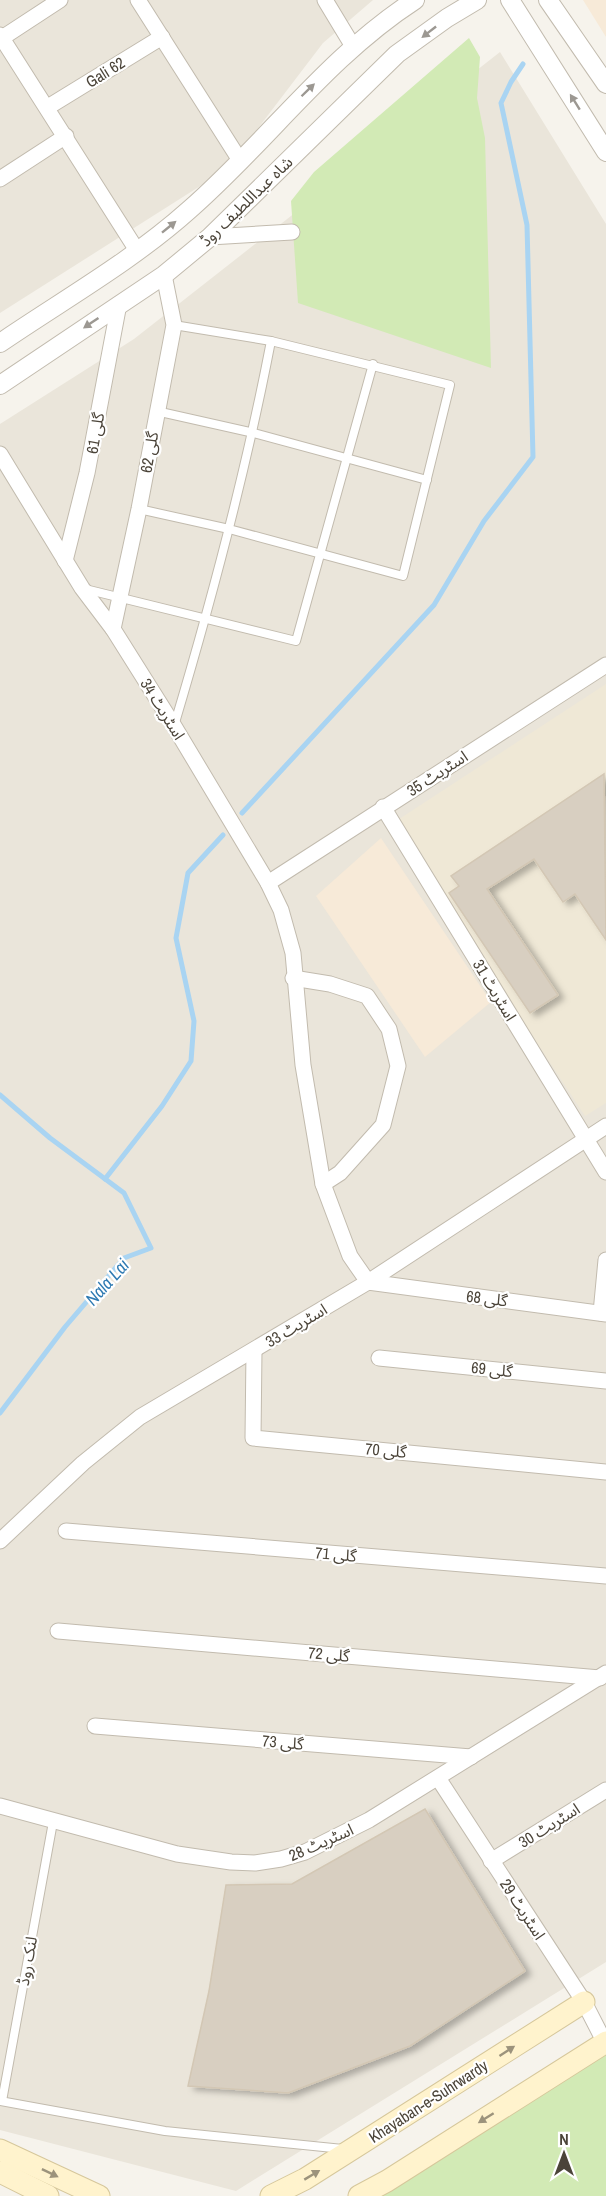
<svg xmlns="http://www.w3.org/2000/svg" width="606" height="2196" font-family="'Archivo Narrow','Noto Sans Arabic',sans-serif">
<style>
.residential{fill:#eae5da}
.commercial{fill:#f7ead8}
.education{fill:#efe8d6}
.green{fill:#d2eab5}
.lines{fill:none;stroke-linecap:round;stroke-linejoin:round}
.stream{stroke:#a9d4f2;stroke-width:5}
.building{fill:#d8cfc1;stroke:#d3c7b4;stroke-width:1.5;filter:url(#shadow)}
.service-casing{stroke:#c2bbae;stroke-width:10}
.minor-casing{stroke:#c2bbae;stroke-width:17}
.tertiary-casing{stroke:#c2bbae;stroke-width:20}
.secondary-casing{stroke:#d6c79b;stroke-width:23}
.service{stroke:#fff;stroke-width:8}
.minor{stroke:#fff;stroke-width:15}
.tertiary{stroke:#fff;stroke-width:18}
.secondary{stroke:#fff3cd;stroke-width:21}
.oneway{fill:#9c9892}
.oneway2{fill:#9c937c}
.labels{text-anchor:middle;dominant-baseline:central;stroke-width:4.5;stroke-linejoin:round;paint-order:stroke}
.street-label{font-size:16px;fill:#4b4439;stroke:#fff}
.water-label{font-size:18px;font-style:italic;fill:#2e7ab2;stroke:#fff}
</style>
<defs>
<filter id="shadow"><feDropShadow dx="6" dy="3.5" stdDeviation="3" flood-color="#0004"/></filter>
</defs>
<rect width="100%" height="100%" fill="#f6f3ec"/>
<g class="residential">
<polygon points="0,0 373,0 323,43 227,169 0,313"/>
<polygon points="500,52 606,224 606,1962 236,2191 0,2130 0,424 134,339"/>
</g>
<g class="commercial">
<polygon points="583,0 606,0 606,37"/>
<polygon points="381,838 491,1002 425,1057 316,896"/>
</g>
<polygon class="education" points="606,684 606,1103 585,1116 393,823"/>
<g class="green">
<polygon points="469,38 480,57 477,98 485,138 491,368 298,303 291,201 314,172"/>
<polygon points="606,2046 606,2196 356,2196"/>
</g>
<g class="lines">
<g class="stream">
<polyline points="242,813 434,605 484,521 533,457 527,225 501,103 511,82 523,64"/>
<polyline points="0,1095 50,1138 124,1193 151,1248 124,1258 65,1327 0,1413"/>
<polyline points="105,1179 162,1106 191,1061 194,1021 176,938 188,873 223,835"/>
</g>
</g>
<g class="building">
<polygon points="604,774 606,940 575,894 563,902 534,859 487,889 558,995 530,1013 449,893 459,886 451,876"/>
<polygon points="425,1809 525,1971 410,2046 288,2093 188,2086 209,1991 226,1885 292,1884"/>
</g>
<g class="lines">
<defs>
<g id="service">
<polyline points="156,411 254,433 427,480"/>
<polyline points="139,509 229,529 403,576 450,385 271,341 174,325"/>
<polyline points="85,589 296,641 373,364"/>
<path d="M 174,726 C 212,599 246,471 271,341"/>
<polyline points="0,2101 165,2131 343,2149"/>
<polyline points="2,2101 53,1822"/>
</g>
<g id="minor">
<polyline points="138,0 241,162"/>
<polyline points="325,0 354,48"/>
<polyline points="0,35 138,252"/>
<polyline points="2,38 60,0"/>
<polyline points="48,107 162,37"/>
<polyline points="0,179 66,136"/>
<polyline points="210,237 292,232"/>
<polyline points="0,454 82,588 113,629 174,726 268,883 281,910 293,953 303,1065 323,1184 350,1256 368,1282 606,1314"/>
<polyline points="65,561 87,473 119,304"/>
<polyline points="113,629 139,509 174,325 164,275"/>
<polyline points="383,807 606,1172"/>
<polyline points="268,883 606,665"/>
<polyline points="293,978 330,984 367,996 389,1029 398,1066 383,1125 340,1173 323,1184"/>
<polyline points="601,1313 606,1260"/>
<polyline points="254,1350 253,1438 606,1472"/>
<polyline points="379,1358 606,1381"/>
<polyline points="66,1531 606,1576"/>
<polyline points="0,1541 83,1463 140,1417 368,1282 606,1126"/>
<polyline points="58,1631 600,1678"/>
<polyline points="95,1726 471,1757"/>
<polyline points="438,1778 584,2002 605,2043"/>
<polyline points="0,1806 177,1854 231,1862 255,1863 281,1859 305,1852 369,1820 606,1673"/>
<polyline points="491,1861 606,1790"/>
</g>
<g id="tertiary">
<polyline points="510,0 606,152"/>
<polyline points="548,0 606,84"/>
<path d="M 0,343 C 63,300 132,261 189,210 C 267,142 327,57 415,0"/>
<polyline points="0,385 164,275 210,237 397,54 447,18 477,0"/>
</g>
<g id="secondary">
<polyline points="0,2150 99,2196"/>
<polyline points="0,2172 48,2196"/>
<polyline points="271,2196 305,2179 584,2002"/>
<polyline points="359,2196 387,2181 606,2042"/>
</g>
</defs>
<use href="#service" class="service-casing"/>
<use href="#minor" class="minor-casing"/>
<use href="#tertiary" class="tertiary-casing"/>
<use href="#secondary" class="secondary-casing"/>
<use href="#service" class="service"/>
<use href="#minor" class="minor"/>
<use href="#tertiary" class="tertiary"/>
<use href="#secondary" class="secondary"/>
</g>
<defs><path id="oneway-solid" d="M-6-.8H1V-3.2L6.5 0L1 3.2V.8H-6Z" transform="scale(1.5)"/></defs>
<g class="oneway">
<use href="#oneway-solid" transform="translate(429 32) rotate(142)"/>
<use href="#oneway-solid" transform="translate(308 90) rotate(-44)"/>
<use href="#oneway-solid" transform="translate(575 102) rotate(-122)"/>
<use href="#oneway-solid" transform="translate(169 227) rotate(-39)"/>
<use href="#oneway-solid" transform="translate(91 323) rotate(146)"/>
</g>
<g class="oneway2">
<use href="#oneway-solid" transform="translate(507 2051) rotate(-33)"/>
<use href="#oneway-solid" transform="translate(486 2118) rotate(148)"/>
<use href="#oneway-solid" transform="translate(50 2173) rotate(26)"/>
<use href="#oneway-solid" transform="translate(312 2175) rotate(-31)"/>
</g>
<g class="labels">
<g class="street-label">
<text transform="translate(105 72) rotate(-32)">Gali 62</text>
<text transform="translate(246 201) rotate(-44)">شاہ عبداللطیف روڈ</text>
<text transform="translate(95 433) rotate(-80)">گلی 61</text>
<text transform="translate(149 452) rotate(-80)">گلی 62</text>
<text transform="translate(163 709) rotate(58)">اسٹریٹ 34</text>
<text transform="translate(437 773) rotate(-33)">اسٹریٹ 35</text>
<text transform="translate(495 990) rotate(59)">اسٹریٹ 31</text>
<text transform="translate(487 1298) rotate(7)">گلی 68</text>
<text transform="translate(296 1325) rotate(-31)">اسٹریٹ 33</text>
<text transform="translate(492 1369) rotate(6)">گلی 69</text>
<text transform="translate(386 1450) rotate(5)">گلی 70</text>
<text transform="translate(336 1554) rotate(5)">گلی 71</text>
<text transform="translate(329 1654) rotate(5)">گلی 72</text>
<text transform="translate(283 1742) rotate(5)">گلی 73</text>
<text transform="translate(549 1825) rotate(-32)">اسٹریٹ 30</text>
<text transform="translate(321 1842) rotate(-24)">اسٹریٹ 28</text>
<text transform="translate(523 1909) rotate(57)">اسٹریٹ 29</text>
<text transform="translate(27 1961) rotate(-80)">لنک روڈ</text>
<text transform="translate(428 2101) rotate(-33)">Khayaban-e-Suhrwardy</text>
</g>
<g class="water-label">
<text transform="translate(107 1282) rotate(-48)">Nala Lai</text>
</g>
</g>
<g transform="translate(564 2154)" stroke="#ffffff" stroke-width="4.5" paint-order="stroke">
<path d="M0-4.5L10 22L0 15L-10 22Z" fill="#4b4439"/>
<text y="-9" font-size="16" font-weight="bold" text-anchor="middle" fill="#4b4439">N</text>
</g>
</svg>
